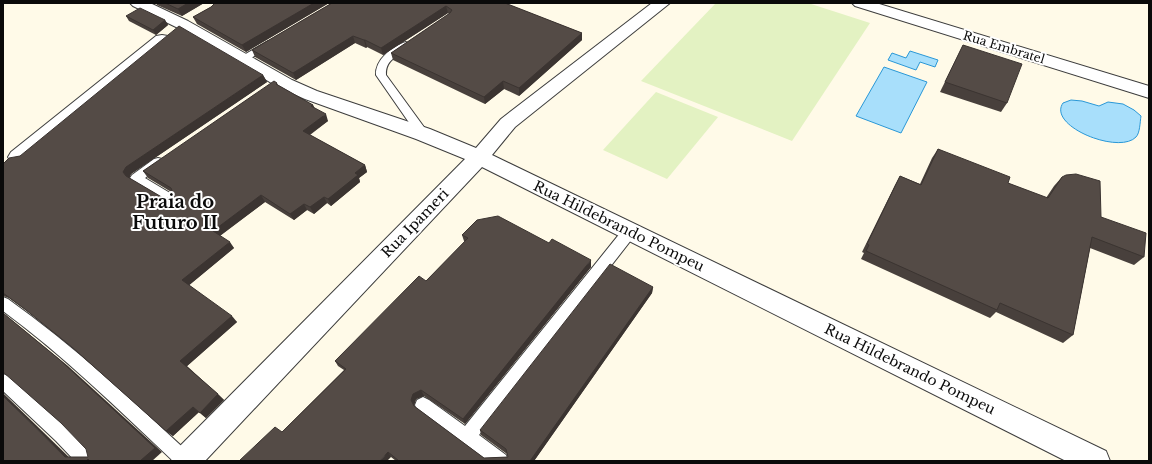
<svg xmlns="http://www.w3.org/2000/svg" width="1152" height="464" font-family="'Libre Baskerville',serif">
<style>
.pitch{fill:#e3f2c2}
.water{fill:#a8dffb;stroke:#2a98d7}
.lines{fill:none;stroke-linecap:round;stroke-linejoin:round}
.service-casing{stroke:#3d3d3d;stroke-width:2}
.minor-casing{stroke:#3d3d3d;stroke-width:2}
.service{fill:#fff;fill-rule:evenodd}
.minor{fill:#fff;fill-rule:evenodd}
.wall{fill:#48403c}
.shaded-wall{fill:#3b3431}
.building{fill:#544b46;stroke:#3b3431}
.labels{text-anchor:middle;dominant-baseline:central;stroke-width:4;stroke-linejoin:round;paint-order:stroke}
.far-street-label{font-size:12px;fill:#0a0a0a;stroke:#fff}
.street-label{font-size:14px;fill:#0a0a0a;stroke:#fff}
.district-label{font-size:18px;font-weight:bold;fill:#0a0a0a;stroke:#fff}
</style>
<rect width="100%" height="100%" fill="#fffae8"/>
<g class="pitch">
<polygon points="716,3 808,3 870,23 792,141 641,81"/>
<polygon points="656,92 718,117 667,179 603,150"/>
</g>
<g class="water">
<polygon points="910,51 938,60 935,67 920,62 916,70 888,60 892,53 906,58"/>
<polygon points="884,67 927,82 901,133 856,116"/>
<path d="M 1071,100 L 1082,101 L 1099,106 L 1108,102 L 1123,104 L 1134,110 L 1141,116 C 1140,122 1140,133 1136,137 C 1119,155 1047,126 1063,103 Z"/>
</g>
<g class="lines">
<defs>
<g id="service">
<polygon points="268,41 271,42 273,44 271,46 246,61 242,62 237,59"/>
<path d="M 406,42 L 411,45 C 402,56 385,57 386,75 L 429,134 L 427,137 L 419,137 L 376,75 C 375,60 392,46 406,42 Z"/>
<polygon points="158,158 162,159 164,162 162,165 145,178 175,196 177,199 175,202 171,204 167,202 132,181 130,178 132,175 154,159"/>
<polygon points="630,226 635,227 636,231 635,235 479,435 506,455 508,461 486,461 417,410 415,405 417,400 423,397 429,400 465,426 625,227"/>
<path d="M 3,297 L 8,299 C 74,346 132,400 191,455 L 193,461 L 173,461 C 118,409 64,356 3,311 Z"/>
<polygon points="3,374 8,376 68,429 93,455 95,461 75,461 56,441 3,391"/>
</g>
<g id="minor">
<polygon points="130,3 150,3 188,21 292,80 317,91 430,129 476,148 501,119 652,3 670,3 515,127 492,155 1106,451 1110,461 1066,461 482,167 205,461 171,461 175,451 465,159 416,139 305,99 280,88 176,27 133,6"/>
<polygon points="852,3 876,3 1149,86 1149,98 855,6"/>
<polygon points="162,35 168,36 170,40 168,44 25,162 18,164 11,162 8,157 11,152 156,36"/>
</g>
</defs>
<use href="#service" class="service-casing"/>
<use href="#minor" class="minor-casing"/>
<use href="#service" class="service"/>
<use href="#minor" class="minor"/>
</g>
<g class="wall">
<polygon points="156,3 204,3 182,16 157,5"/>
<polygon points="329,3 246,52 197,24 193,17 211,7"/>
<polygon points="332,3 505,3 582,33 582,40 519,96 504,89 485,104 393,60 391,53 449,14 448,13 383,55 367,47 366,48 355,43 296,80 255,57 252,50"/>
<polygon points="126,16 165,20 168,25 156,35 129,21"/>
<polygon points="963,45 1007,103 1001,112 940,92"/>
<polygon points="263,75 267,82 131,174 129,178 165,199 171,197 173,193 148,178 143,171 277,83 278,85 313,105 315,109 328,121 310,135 365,165 367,172 359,178 360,182 331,206 327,203 314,214 307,210 294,220 265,202 220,236 234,248 189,285 237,322 187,366 224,400 206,418 199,412 173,436 166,431 73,348 31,314 9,298 3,296 3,164 20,156"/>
<polygon points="938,149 1008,183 1046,198 1054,186 1062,177 1101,217 1144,257 1134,265 1090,248 1073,335 1063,343 996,312 990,318 861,259 864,253 862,252 895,185 900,176 920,184 932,158"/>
<polygon points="462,235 591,267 465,424 424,396 416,399 414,406 484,458 508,457 507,454 481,435 480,430 653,287 652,293 534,461 396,461 391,457 282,432 344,370 338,366 335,361 426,281 465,242 464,241"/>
</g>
<g class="shaded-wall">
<polygon points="188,3 204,3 182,16 178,9"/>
<polygon points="314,3 329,3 246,52 242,45"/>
<polygon points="446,6 448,13 383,55 381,48"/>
<polygon points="165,20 168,25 156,35 153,30"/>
<polygon points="582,33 582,40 519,96 519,88"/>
<polygon points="353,36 355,43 296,80 293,73"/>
<polygon points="364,40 365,40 367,47 366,48"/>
<polygon points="263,75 267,82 131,174 129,179 123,172 126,167"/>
<polygon points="503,81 504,89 485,104 484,97"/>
<polygon points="313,105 316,112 311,106"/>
<polygon points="326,114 328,121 306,137 303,131"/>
<polygon points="365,165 367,172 359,178 360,182 331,206 328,199 355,173"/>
<polygon points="261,195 265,202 218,237 213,231"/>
<polygon points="324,197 327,203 314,214 310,207"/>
<polygon points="304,204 307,210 294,220 290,214"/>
<polygon points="230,242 234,248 187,287 182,280"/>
<polygon points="591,260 591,267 465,424 463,419"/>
<polygon points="653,287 652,293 534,461 530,461"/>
<polygon points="3,313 68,366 162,452 152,461 140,461"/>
<polygon points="232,316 237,322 186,367 180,361"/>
<polygon points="421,390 424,396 416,399 414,406 411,400 413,394"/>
<polygon points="3,393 73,461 65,457 3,396"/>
<polygon points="218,394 224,400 206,418 200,413"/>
<polygon points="193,407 199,412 173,436 166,431"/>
<polygon points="388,452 391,457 387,461 380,461"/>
</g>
<g class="building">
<polygon points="165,3 188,3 178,9"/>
<polygon points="215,3 314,3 242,45 193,17 211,7"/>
<polygon points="332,3 505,3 582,33 519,88 503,81 484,97 391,53 450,13 452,10 446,6 381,48 365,40 364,40 353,36 293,73 252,50"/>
<polygon points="140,8 165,20 153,30 126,16"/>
<polygon points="179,26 263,75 126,167 123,172 126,176 165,199 171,197 173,193 171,188 143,171 274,81 277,83 276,84 313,105 311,106 326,114 303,131 365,165 355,173 358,175 328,199 324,197 310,207 304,204 290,214 261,195 213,231 230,242 182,280 232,316 180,361 218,394 200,413 193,407 166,431 73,348 26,310 3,293 3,164 9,158 20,156"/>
<polygon points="963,45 1022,64 1007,103 945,82"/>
<polygon points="938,149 1010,177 1008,183 1048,198 1062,177 1066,175 1076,174 1100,181 1101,217 1146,233 1144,257 1092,237 1073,335 1000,303 997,310 866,251 869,245 867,244 900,176 921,185"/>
<polygon points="498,216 549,243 552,239 591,260 463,419 421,390 413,394 411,400 414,406 484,458 508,457 506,449 480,430 610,264 653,287 530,461 399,461 388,452 380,461 239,461 275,427 282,432 346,369 335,361 419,276 426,281 468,238 462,235 477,220"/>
<polygon points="3,313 60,360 155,448 140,461 90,461 88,459 86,461 3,461 3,396 65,457 88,457 86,449 61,423 3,372"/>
</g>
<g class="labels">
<g class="far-street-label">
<text transform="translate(1004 47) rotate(17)">Rua Embratel</text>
</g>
<g class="street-label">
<text transform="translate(415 223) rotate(-46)">Rua Ipameri</text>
<text transform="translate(619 226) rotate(26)">Rua Hildebrando Pompeu</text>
<text transform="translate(910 369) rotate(26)">Rua Hildebrando Pompeu</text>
</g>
<g class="district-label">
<text x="175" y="202">Praia do<tspan x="175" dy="21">Futuro II</tspan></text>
</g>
</g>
<rect width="1152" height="464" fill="none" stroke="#0a0a0a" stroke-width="8"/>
</svg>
